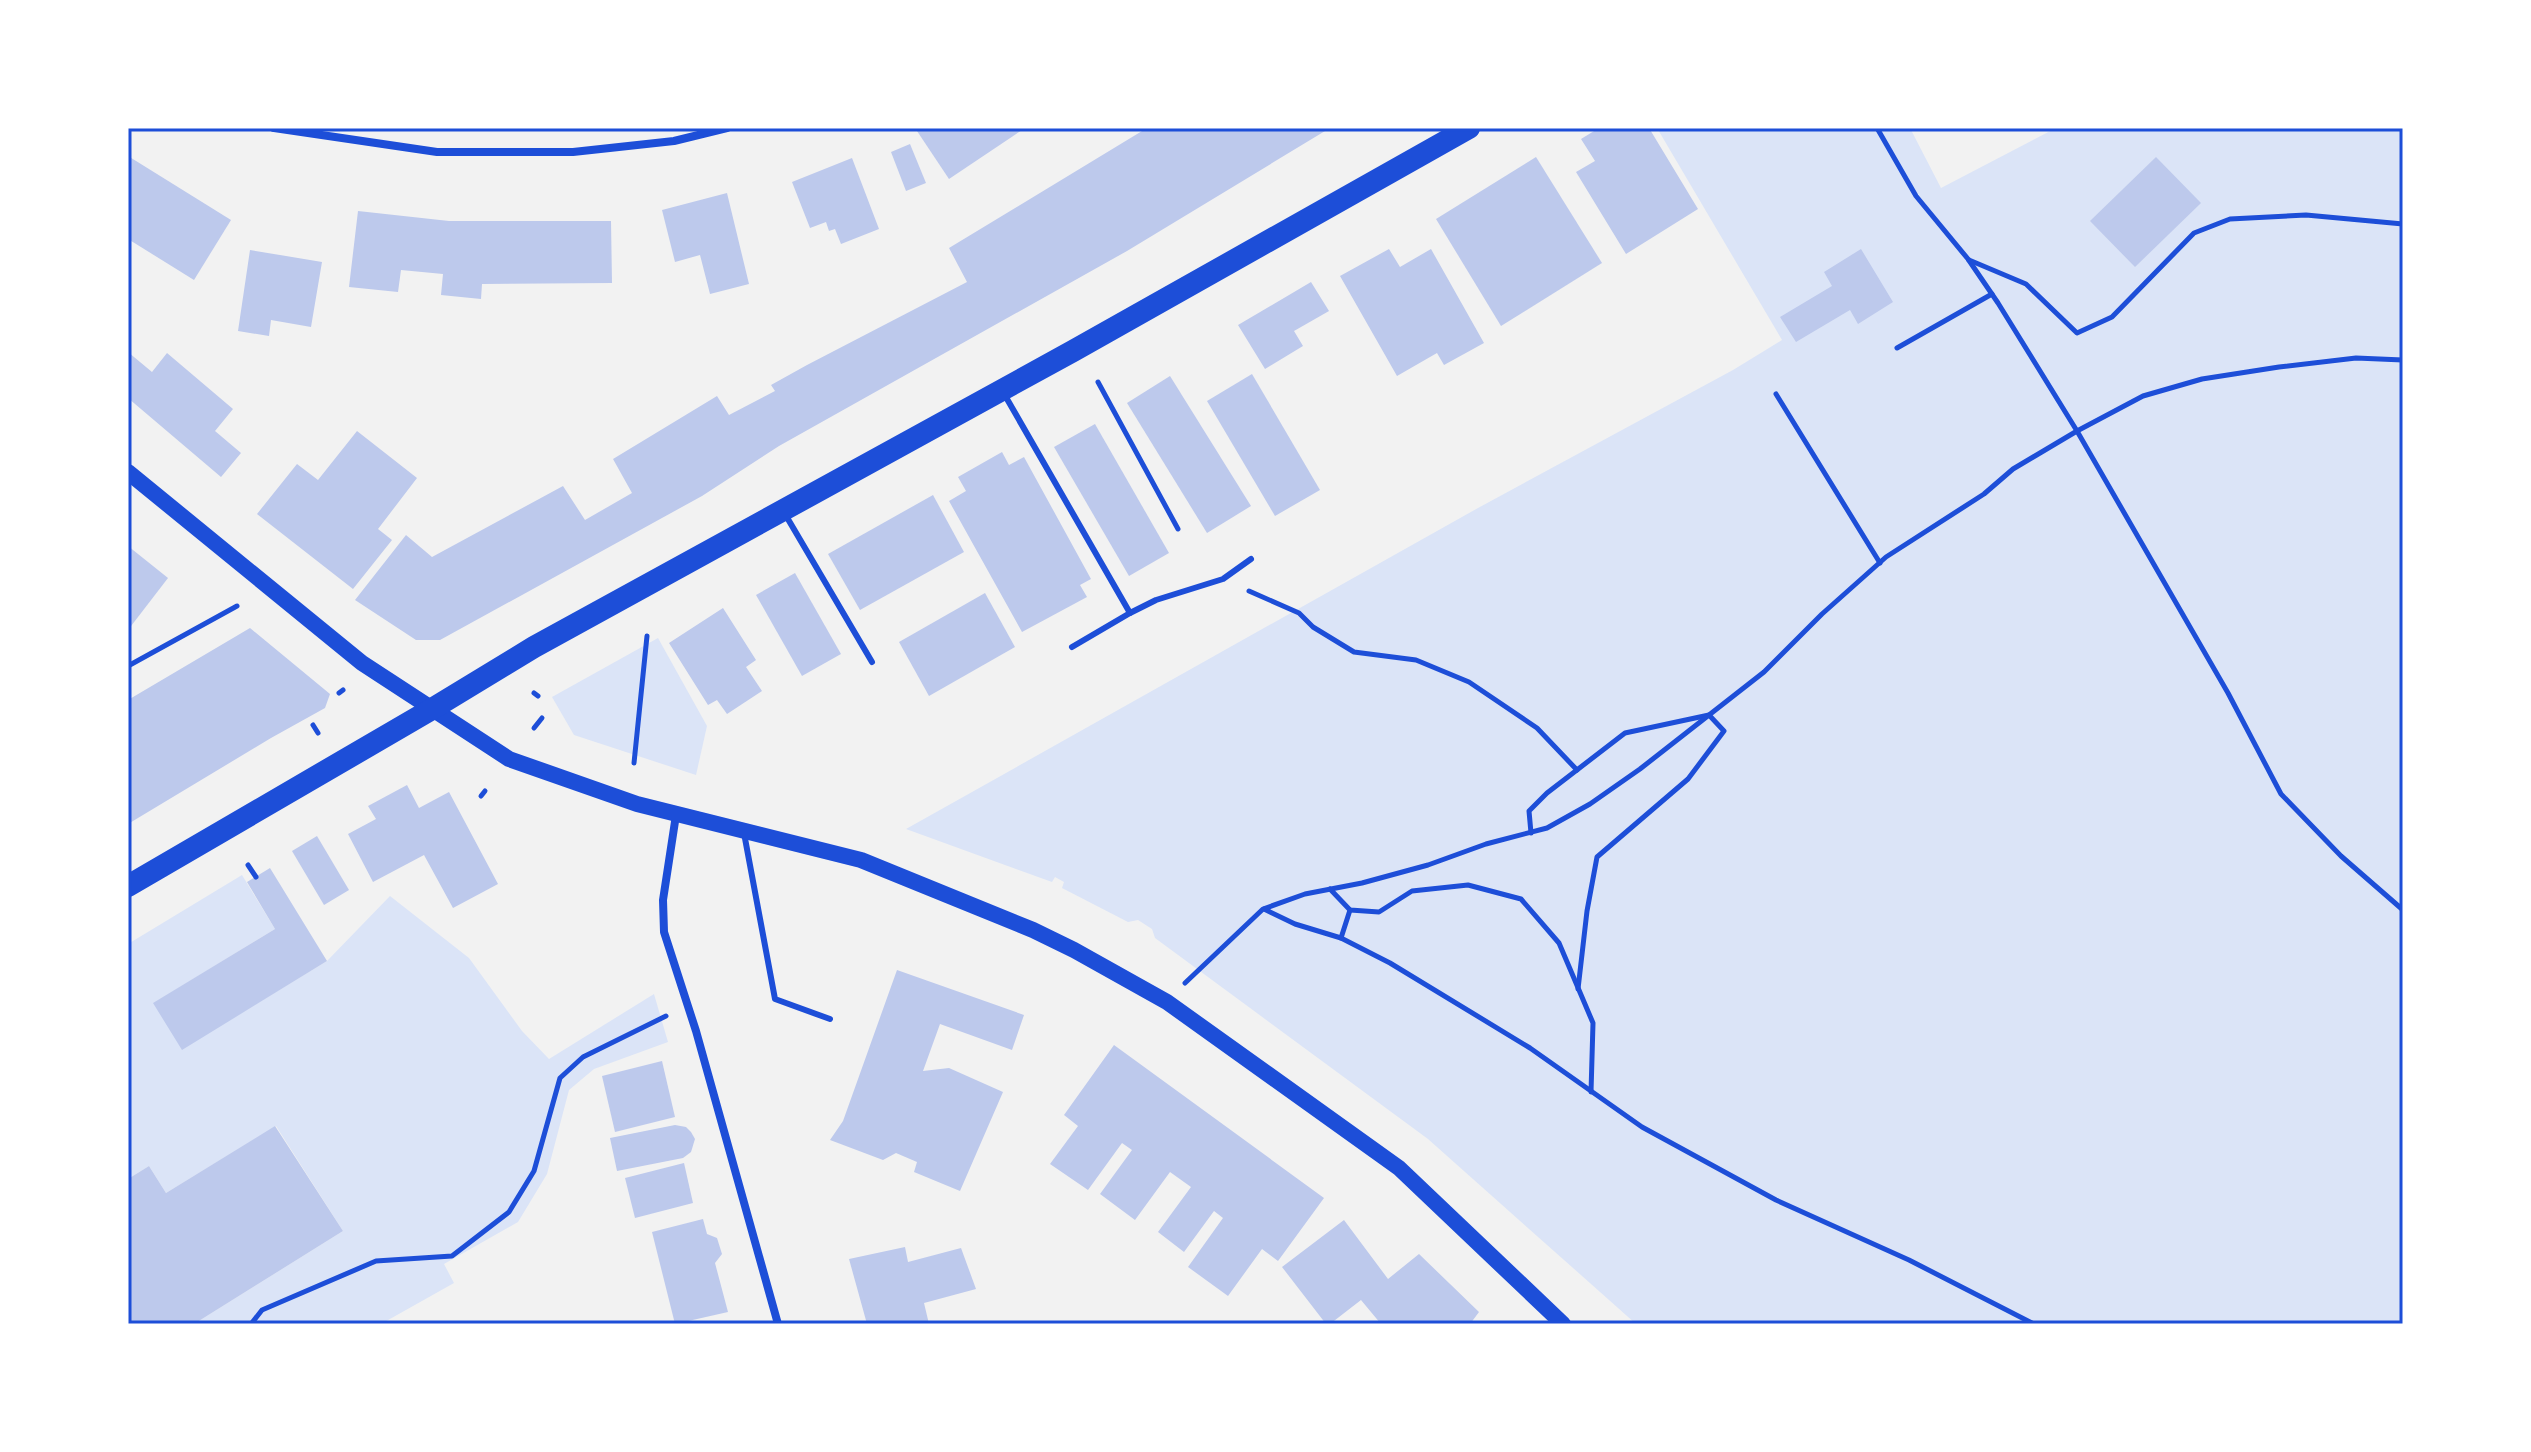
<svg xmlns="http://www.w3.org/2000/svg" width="2531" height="1452" font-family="'Exo 2',sans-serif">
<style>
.green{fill:#dbe4f7}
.building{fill:#bdc9ec}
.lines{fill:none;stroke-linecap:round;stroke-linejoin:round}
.path{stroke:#1d4ed8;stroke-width:5}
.service{stroke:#1d4ed8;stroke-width:6}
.minor{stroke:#1d4ed8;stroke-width:8}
.secondary{stroke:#1d4ed8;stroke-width:16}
.trunk{stroke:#1d4ed8;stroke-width:22}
.neatline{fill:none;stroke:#1d4ed8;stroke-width:3}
</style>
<rect width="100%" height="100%" fill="#f2f2f2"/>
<g class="green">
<polygon points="1657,128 1910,128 1941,188 2056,128 2403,128 2403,1324 1636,1324 1428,1139 1155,938 1152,929 1138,920 1128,922 1062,888 1064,882 1055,877 1052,882 906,829 1478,508 1733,370 1782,340"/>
<polygon points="658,638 707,726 696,775 574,735 552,697"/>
<polygon points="242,875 275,929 154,1003 182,1049 327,961 390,896 469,958 522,1031 549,1059 654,994 668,1042 594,1069 569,1090 547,1174 518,1222 444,1264 454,1283 381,1324 194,1324 343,1231 276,1126 166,1193 149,1166 128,1179 128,944"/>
</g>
<g class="building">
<polygon points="922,128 1025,128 949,179 917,131"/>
<polygon points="1147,128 1330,128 1127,251 779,446 702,496 440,640 416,640 355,600 406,535 432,557 563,486 585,520 632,493 613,459 717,396 729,415 775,391 771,385 807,365 967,282 949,248"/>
<polygon points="1599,128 1649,128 1698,209 1626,254 1576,172 1595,161 1581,139"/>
<polygon points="910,144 926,183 906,191 891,152"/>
<polygon points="128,156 231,220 194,280 128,239"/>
<polygon points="1536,157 1602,263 1501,326 1436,219"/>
<polygon points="2156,157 2201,203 2135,267 2090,221"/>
<polygon points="852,158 879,229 841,244 835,229 829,231 826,222 810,228 792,182"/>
<polygon points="727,193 749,284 710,294 700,255 675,262 662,210"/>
<polygon points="358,211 449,221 611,221 612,283 482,284 481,299 441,295 443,274 401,270 398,292 349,287"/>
<polygon points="1389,249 1400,267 1431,249 1484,343 1444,365 1437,353 1397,376 1340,276"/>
<polygon points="1861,249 1893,302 1858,324 1850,310 1796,342 1780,317 1832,286 1824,272"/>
<polygon points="250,250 322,262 311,327 271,320 269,336 238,331"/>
<polygon points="1311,282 1329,311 1294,331 1303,346 1265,369 1238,325"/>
<polygon points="128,352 152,372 167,353 233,409 215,431 241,453 221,477 128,398"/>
<polygon points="1252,374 1320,490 1275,516 1207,401"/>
<polygon points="1170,376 1251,506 1207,533 1127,403"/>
<polygon points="1095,424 1169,553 1129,576 1054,447"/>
<polygon points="357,431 417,478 378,529 392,540 353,589 257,514 297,464 318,480"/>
<polygon points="1002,452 1009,465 1024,457 1091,579 1080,585 1087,597 1022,632 949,501 966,491 958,477"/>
<polygon points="933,495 964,552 860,610 828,554"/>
<polygon points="128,546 168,578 128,630"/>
<polygon points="795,573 841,654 802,676 756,595"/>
<polygon points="985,593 1015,647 929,696 899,642"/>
<polygon points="723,608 756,660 746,667 762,691 727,714 717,700 708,705 669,643"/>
<polygon points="250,628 330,694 325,708 271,738 128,824 128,700"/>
<polygon points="407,785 419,808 449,792 498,884 453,908 424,855 373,882 348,834 376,819 368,806"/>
<polygon points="317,836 349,890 324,905 292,851"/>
<polygon points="270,868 327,961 182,1050 153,1003 275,929 247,882"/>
<polygon points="897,970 1024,1015 1012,1050 940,1024 923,1071 949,1068 1003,1092 960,1191 914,1172 917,1162 896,1153 883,1160 830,1140 843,1121"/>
<polygon points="1114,1045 1324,1198 1278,1261 1262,1249 1228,1296 1188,1267 1223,1218 1214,1211 1184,1252 1158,1232 1191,1187 1170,1172 1135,1220 1100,1194 1132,1150 1122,1143 1088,1190 1050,1164 1078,1126 1064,1115"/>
<polygon points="662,1061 675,1117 615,1132 602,1076"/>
<polygon points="675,1125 686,1127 691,1132 695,1139 691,1152 683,1158 617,1171 610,1138"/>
<polygon points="275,1126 343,1231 194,1324 128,1324 128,1179 149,1166 166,1193"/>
<polygon points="684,1163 693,1203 635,1218 625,1178"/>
<polygon points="703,1219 707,1234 717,1238 722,1254 715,1263 728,1312 675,1324 652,1232"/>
<polygon points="1344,1220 1388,1279 1419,1254 1479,1312 1470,1324 1381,1324 1361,1300 1330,1324 1326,1324 1282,1267"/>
<polygon points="905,1247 908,1262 961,1248 976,1289 924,1303 929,1324 867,1324 849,1259"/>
</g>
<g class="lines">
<g class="path">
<polyline points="1877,128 1916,196 1968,259 1998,303 2077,431 2228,693 2281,794 2341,856 2403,910"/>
<polyline points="1969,260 2026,284 2077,333 2112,317 2194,233 2230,219 2306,215 2403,224"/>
<polyline points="1897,348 1992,294"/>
<polyline points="1098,382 1178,529"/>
<polyline points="1776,394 1880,563"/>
<polyline points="1249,591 1299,613 1313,627 1354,652 1416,660 1469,682 1537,728 1577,770"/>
<polyline points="128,666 237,606"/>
<polyline points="339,693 343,690"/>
<polyline points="534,693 538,696"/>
<polyline points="313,725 318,733"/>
<polyline points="534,728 542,718"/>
<polyline points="634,763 647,636"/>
<polyline points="481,796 485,791"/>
<polyline points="1531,833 1529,811 1547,793 1625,733 1709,715 1724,731 1688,779 1597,857 1587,911 1578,989"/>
<polyline points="248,865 256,877"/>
<polyline points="1330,889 1350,910 1379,912 1412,891 1468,885 1521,899 1559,943 1593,1023 1591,1092"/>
<polyline points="1264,909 1295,924 1341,938 1390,963 1530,1048 1642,1127 1776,1200 1909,1260 2034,1324"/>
<polyline points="1341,938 1350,910"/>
<polyline points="1185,983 1263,909 1305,894 1362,883 1428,865 1486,844 1547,828 1590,804 1640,769 1764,672 1822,614 1886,557 1984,494 2013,469 2077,431 2143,396 2202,379 2279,367 2356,358 2403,360"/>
<polyline points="251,1324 262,1310 376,1261 452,1256 509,1212 534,1171 560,1078 583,1057 666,1016"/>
</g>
<g class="service">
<polyline points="1003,392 1130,613 1156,600 1223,579 1251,559"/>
<polyline points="785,514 872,662"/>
<polyline points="1072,647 1130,613"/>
<polyline points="744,833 775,999 830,1019"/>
</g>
<g class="minor">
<polyline points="274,128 437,152 573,152 674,141 727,128"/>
<polyline points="676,815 663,900 664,932 696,1031 778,1324"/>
</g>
<polyline class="secondary" points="128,472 362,663 509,759 637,804 861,860 1033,930 1074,950 1167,1002 1399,1168 1563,1324"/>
<polyline class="trunk" points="128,886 432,709 534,647 1073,351 1469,128"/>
</g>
<rect width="2531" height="1452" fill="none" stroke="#ffffff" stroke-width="260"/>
<rect x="130" y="130" width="2271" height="1192" class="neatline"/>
</svg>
